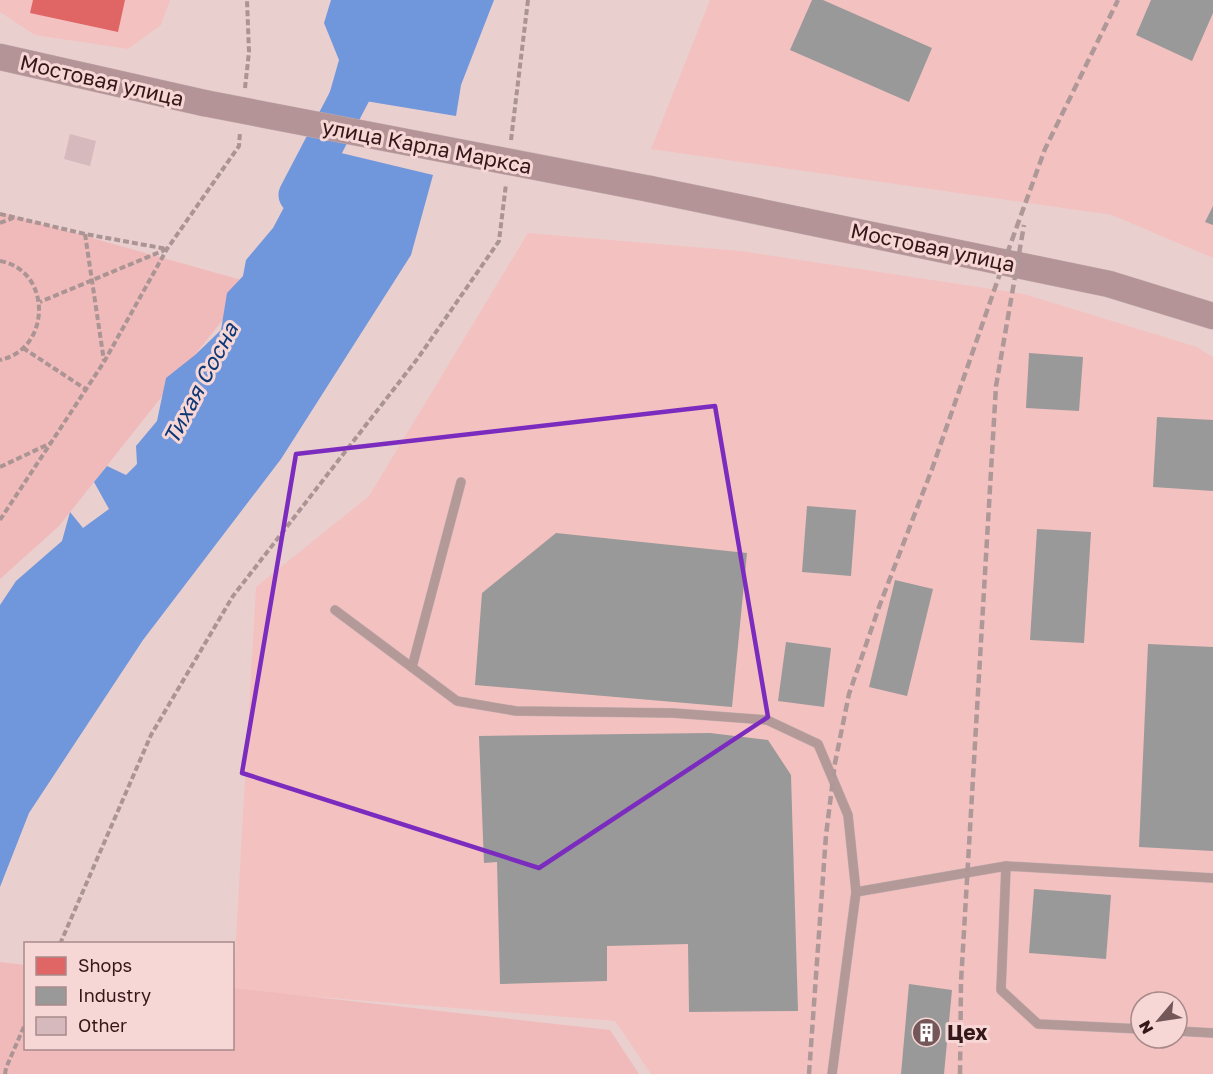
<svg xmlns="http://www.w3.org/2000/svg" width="1213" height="1074" font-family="'Golos Text',sans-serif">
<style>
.built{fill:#f4c1c1;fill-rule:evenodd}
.green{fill:#f0babb}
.water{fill:#7096dc}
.shops{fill:#e06666}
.industry{fill:#999}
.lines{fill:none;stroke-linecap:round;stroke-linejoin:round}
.river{stroke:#7096dc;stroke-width:39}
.building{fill:#d5b9bd}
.service-casing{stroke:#c3adad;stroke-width:10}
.secondary-casing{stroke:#c3adad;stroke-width:27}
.path{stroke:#ab9494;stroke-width:4;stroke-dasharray:6 3;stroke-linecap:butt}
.service{stroke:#b49999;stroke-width:9}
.secondary{stroke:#b49496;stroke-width:26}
.rail{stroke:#af9898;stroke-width:4.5;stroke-dasharray:9 4.5;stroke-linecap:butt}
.secondary-bridge-casing{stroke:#c3adad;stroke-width:27;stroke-linecap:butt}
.secondary-bridge{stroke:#b49496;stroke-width:26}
.marked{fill:none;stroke:#7b2cbf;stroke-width:4.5;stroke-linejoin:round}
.labels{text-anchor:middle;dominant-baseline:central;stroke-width:6;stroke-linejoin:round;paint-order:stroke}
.street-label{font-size:21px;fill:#341718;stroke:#f7d6d6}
.poi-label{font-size:21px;font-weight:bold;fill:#341718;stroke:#f7d6d6;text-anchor:start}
.water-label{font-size:22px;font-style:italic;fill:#0c3877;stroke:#f7d6d6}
</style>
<rect width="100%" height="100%" fill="#eacfcf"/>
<g class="built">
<polygon points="0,0 170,0 161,25 128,49 35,35 0,12"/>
<polygon points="710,0 1213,0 1213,258 1112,215 651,149"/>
<path d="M 528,233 L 741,251 L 1024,294 L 1197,347 L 1213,357 L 1213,1074 L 651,1074 L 615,1021 L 233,990 L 256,587 L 369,496 ZM 1141,1002 L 1177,1002 L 1177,1038 L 1141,1038 Z"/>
</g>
<g class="green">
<polygon points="0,212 252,283 59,526 0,579"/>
<polygon points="0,962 25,965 26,1048 232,1048 233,988 610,1030 639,1074 0,1074"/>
</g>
<g class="water">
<polygon points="331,0 494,0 461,85 456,116 329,95 339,60 324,23"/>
<polygon points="316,147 433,175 411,255 281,459 143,640 29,813 0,887 0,605 16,581 62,541 70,512 83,528 109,509 94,482 107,466 126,475 137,464 136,446 157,421 166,378 195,355 221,330 227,293 243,276 246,260 273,228"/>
</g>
<polygon class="shops" points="33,0 125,0 118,32 30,13"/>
<g class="industry">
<polygon points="812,0 823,0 932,48 909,102 790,50"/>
<polygon points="1151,0 1213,0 1213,13 1192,61 1136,35"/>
<polygon points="1213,206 1213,225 1205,222"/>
<polygon points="1029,353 1083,357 1079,411 1026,408"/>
<polygon points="1157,417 1213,420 1213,491 1153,487"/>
<polygon points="807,506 856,510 851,576 802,572"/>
<polygon points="1037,529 1091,532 1084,643 1030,640"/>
<polygon points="556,533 747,553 732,707 475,685 482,593"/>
<polygon points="895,580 933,589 907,696 869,687"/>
<polygon points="786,642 831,648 824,707 778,701"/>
<polygon points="1148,644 1213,647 1213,851 1139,847"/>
<polygon points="710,733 768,740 791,775 798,1011 689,1012 688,944 607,946 607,981 500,984 497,862 484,863 479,736"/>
<polygon points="1034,889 1111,895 1106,959 1029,953"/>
<polygon points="909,984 952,990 944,1074 901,1074"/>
</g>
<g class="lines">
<polyline class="river" points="298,195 400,0"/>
</g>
<polygon class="building" points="70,134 96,141 90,166 64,159"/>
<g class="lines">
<defs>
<g id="service">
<polyline points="335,610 457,701 516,711 673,713 767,720 818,744 848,815 856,892"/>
<polyline points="412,667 461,482"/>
<polyline points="1006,866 1001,990 1038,1024 1141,1029"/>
<polyline points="1177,1031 1213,1033"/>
<polyline points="832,1074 856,892 1006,866 1213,878"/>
</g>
<g id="secondary">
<polyline points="0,57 204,103"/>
<polyline points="650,189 1109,284 1213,316"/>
</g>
</defs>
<use href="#service" class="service-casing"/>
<use href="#secondary" class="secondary-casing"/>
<g class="path">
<polyline points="245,88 249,52 247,0"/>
<polyline points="511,140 528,0"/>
<polyline points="0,214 85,234 167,249 40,302"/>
<polyline points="0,223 13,218"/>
<polyline points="85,234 104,361"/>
<path d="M 0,261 C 52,270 52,349 0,360"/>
<polyline points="23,348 87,390"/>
<polyline points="0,467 51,443"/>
<polyline points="0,520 104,362 167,249 239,146 240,132"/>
<polyline points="60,944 151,735 233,596 418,358 499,241 506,184"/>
<polyline points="5,1074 6,1068 26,1022"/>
</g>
<use href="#service" class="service"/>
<use href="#secondary" class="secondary"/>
<g class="rail">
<polyline points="809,1074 826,835 835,763 849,694 879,607 932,469 1004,262 1045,149 1118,0"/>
<polyline points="960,1074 961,982 996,386 1024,225"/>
</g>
<defs>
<polyline id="secondary-bridge" points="204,103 650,189"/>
</defs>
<use href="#secondary-bridge" class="secondary-bridge-casing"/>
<use href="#secondary-bridge" class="secondary-bridge"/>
</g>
<path class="marked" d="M 715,406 L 768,717 L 539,868 L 242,773 L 296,454 Z"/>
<defs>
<symbol id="building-disc" viewBox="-11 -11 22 22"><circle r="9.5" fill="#745758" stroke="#f7d6d6"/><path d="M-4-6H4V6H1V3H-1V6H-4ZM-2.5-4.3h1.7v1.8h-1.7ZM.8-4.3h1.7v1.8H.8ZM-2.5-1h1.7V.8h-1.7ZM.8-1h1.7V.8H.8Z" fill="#fff"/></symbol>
</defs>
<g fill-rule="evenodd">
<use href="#building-disc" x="910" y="1016" width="33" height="33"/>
</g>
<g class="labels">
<g class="street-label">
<text transform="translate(102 80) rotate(13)">Мостовая улица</text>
<text transform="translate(427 146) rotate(11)">улица Карла Маркса</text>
<text transform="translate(933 247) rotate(12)">Мостовая улица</text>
</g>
<g class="poi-label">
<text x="947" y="1032">Цех</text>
</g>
<g class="water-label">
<text transform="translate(200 383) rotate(-62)">Тихая Сосна</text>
</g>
</g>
<rect x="24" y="942" width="210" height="108" fill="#f7d6d6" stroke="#a98a8a" stroke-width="1.5"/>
<rect x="36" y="957" width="30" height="18" fill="#e06666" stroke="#a98a8a" stroke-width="1.5"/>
<text x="78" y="972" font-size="18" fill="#341718">Shops</text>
<rect x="36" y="987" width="30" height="18" fill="#999999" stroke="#a98a8a" stroke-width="1.5"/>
<text x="78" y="1002" font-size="18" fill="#341718">Industry</text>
<rect x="36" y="1017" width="30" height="18" fill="#d5b9bd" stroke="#a98a8a" stroke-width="1.5"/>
<text x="78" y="1032" font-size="18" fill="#341718">Other</text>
<g transform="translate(1159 1020) rotate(241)"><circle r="28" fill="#f7d6d6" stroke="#a98a8a" stroke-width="1.5"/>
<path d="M0-4.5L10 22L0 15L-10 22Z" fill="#745758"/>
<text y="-9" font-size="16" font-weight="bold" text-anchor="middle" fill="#341718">N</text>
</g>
</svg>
